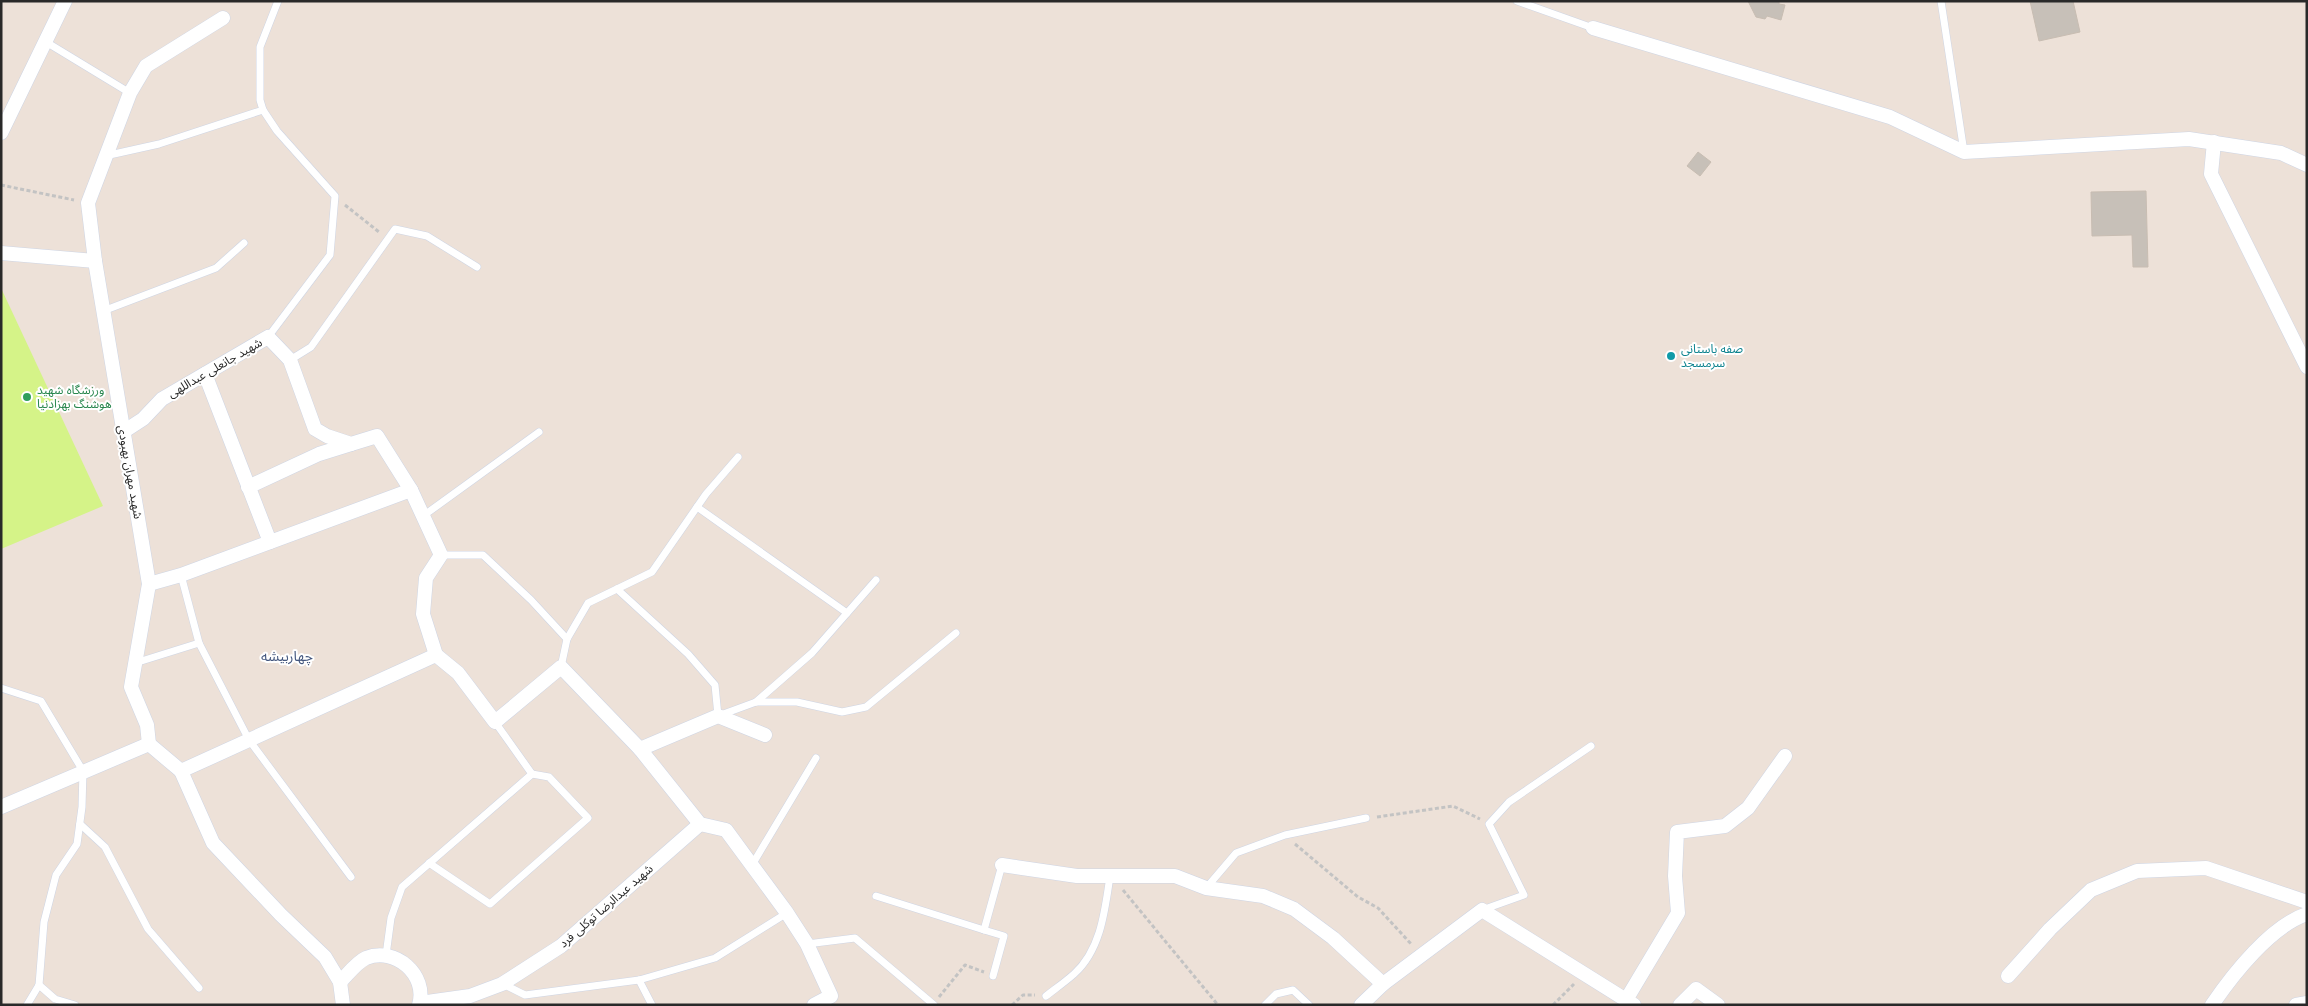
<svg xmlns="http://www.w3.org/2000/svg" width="2308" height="1006" font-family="Helvetica,'Noto Sans Arabic',sans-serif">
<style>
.pitch{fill:#d5f388}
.building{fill:#c7c0b8;stroke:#c8bdb2}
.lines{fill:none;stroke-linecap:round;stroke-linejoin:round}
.service-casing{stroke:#ced5e4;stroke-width:8}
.minor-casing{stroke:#ced5e4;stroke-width:15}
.path{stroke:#c3c3c3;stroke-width:3;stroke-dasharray:4 2.5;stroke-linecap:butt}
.service{stroke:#fff;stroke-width:7}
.minor{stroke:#fff;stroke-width:14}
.culture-dot{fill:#0f9aa8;stroke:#fff;stroke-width:2}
.leisure-dot{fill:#2e9e5b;stroke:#fff;stroke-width:2}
.labels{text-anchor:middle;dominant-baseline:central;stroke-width:4;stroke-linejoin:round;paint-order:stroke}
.culture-label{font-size:12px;fill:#0d838f;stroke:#fff;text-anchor:start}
.street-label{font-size:12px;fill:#292929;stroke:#fff}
.leisure-label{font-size:12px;fill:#27864d;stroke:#fff;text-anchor:start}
.neighbourhood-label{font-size:14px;fill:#44577e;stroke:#fff}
</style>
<rect width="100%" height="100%" fill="#ede1d8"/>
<polygon class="pitch" points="1,288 103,506 1,549"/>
<g class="building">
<polygon points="1748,1 1779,1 1779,4 1785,5 1781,20 1767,16 1765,19 1756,17"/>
<polygon points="2030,1 2073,1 2080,32 2039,41"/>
<polygon points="1698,152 1711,162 1700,176 1687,166"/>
<polygon points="2146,191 2148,267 2133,267 2132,235 2092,236 2091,192"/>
</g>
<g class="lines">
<defs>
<g id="service">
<polyline points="1517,1 1593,28"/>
<polyline points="1941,1 1964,152"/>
<polyline points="46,42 130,93"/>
<polyline points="263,110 277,131 335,196 330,255 268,337"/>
<polyline points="105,156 159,144 263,110 260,100 260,47 278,1"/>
<polyline points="103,311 216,268 244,243"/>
<polyline points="290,360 311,347 395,229 427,236 477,267"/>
<polyline points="697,507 847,613"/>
<polyline points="423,516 539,432"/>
<polyline points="441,555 483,555 531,600 567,639 561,667"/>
<polyline points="181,575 199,643"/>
<polyline points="617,589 688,654 715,685 718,716 756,702 797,702 842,712 866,707 956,633"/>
<polyline points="567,639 588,603 652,572 706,494 738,457"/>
<polyline points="135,663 199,643 249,740 351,877"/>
<polyline points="1,688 41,701 83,771 82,807 77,844 56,875 44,922 39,985 27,1005"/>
<polyline points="756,702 812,653 876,580"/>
<polyline points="80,824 105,847 148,929 199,988"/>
<polyline points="429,863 490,904 588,818 549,777 532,774"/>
<polyline points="752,865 816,758"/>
<polyline points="1207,887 1236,853 1285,835 1366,818"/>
<polyline points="876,896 984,930"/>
<polyline points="1482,910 1524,895 1489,824 1509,802 1591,746"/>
<polyline points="807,944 855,938 934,1005"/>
<polyline points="386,955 391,918 402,887 532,774 495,722"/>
<polyline points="993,976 1004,936 984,930 1002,865"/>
<polyline points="639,980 652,1005"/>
<polyline points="503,984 525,995 639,980 715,958 787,913"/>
<polyline points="39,985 55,999 75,1005"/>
<path d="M 1046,996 C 1055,989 1065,982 1074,974 C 1101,950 1105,910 1110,876"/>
<polyline points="1265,1005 1276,994 1293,990 1309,1005"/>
</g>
<g id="minor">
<polyline points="1593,28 1890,117 1964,152 2189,139 2281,153 2307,165"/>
<polyline points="1,133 65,1"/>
<polyline points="2214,142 2211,174 2307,367"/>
<polyline points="1,253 95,261"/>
<polyline points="205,374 270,542"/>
<polyline points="123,432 143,419 162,399 268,337 290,360 315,429 327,436 351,444 377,436 411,490 441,555 426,578 423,614 436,655"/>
<polyline points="248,487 319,454 351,444"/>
<polyline points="149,584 181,575 411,490"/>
<polyline points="149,744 181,771 436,655 458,673 495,722 561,667 640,749 700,824 726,830 787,913 807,944 831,996 814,1005"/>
<polyline points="149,744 147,725 131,687 149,584 95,261 88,203 130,93 146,66 223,18"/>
<polyline points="640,749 718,716 765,735"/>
<polyline points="181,771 213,843 281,915 325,957 340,982 343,1005"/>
<polyline points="1,807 149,744"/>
<polyline points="1002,865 1077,876 1175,876 1206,888 1263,896 1294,909 1333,938 1383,984"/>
<polyline points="2008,976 2050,929 2091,890 2137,871 2206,868 2307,902"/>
<path d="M 340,982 C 347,975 357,962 366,958 C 395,946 428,975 419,1005"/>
<polyline points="1626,1000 1678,913 1675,876 1677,832 1725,826 1748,808 1785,756"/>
<polyline points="420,1003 470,996 502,984 561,946 700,824"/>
<polyline points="1361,1005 1383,984 1482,910 1634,1005"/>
<polyline points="1680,1005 1696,989 1718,1005"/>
<path d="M 2212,1005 C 2233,974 2271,926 2307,914"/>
<polyline points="2296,1005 2307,1003"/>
</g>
</defs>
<use href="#service" class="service-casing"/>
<use href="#minor" class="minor-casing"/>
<g class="path">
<polyline points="1,185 74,200"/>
<polyline points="345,205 379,232"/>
<polyline points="1377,817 1453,806 1480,819"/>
<polyline points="1295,844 1358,897 1378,908 1412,945"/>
<polyline points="1123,890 1218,1005"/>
<polyline points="939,997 965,965 984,972"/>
<polyline points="1012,1005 1023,995 1035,995"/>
<polyline points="1553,1005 1574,984"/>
</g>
<use href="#service" class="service"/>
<use href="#minor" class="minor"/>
</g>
<circle class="culture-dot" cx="1671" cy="356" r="5"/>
<circle class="leisure-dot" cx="27" cy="397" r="5"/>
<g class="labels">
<g class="culture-label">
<text x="1681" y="349">صفه باستانی<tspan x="1681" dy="14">سرمسجد</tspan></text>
</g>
<g class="street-label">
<text transform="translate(215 368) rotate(-30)">شهید جانعلی عبداللهی</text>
<text transform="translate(130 472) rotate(80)">شهید مهران بهبودی</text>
<text transform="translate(606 906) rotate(-41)">شهید عبدالرضا توکلی فرد</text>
</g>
<g class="leisure-label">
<text x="37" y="390">ورزشگاه شهید<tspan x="37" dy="14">هوشنگ بهزادنیا</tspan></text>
</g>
<g class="neighbourhood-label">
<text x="287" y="656">چهاربیشه</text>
</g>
</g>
<rect width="2308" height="1006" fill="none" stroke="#292929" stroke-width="5"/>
</svg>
